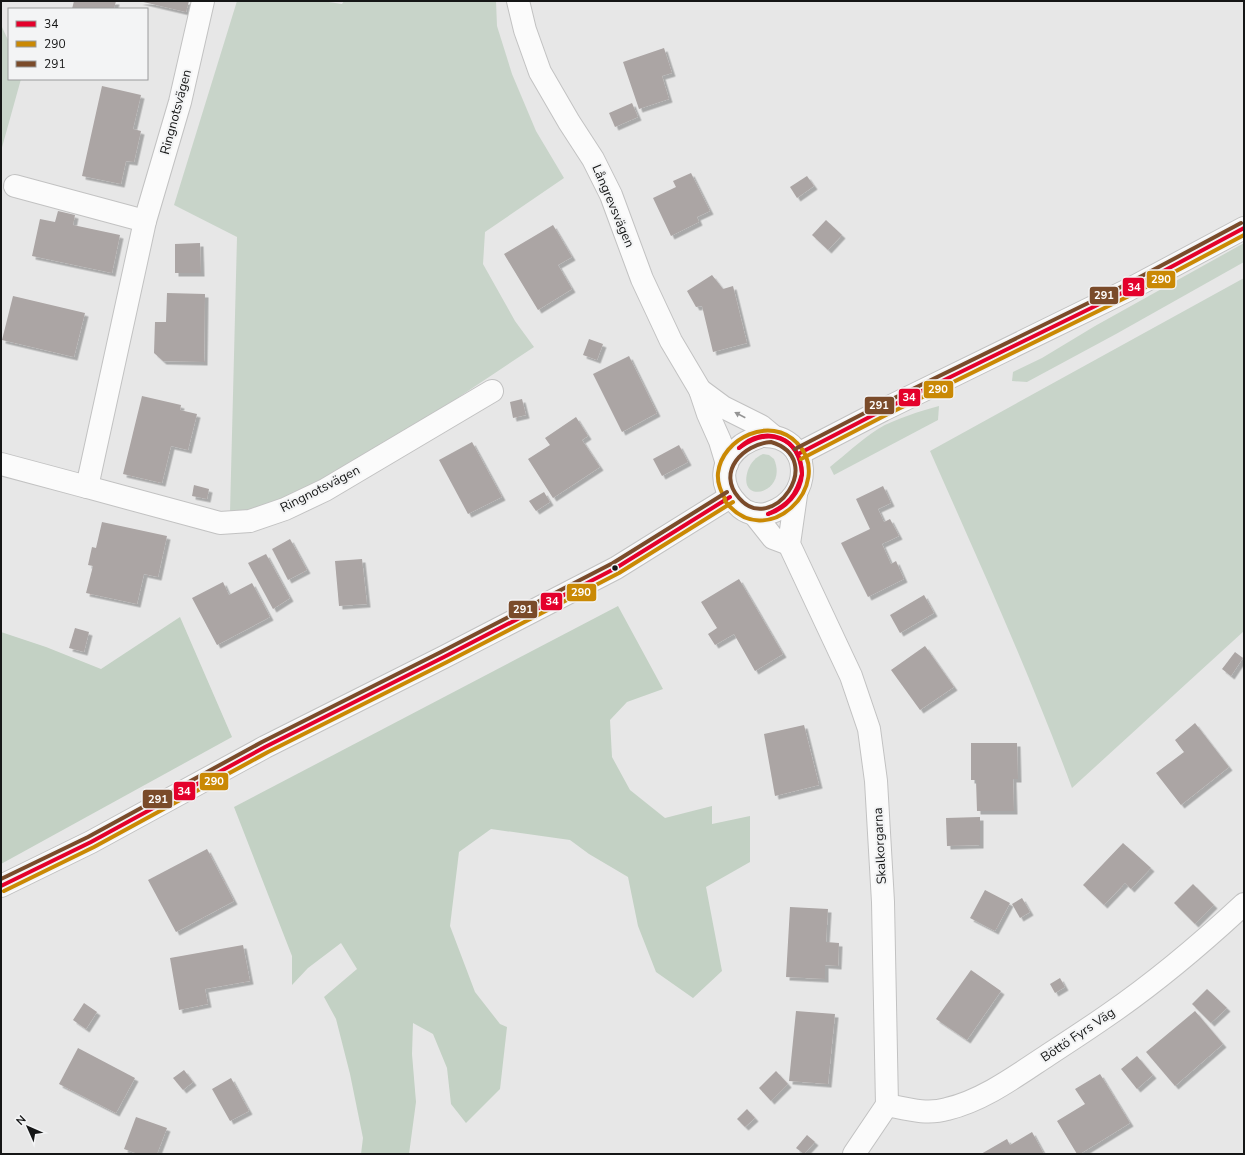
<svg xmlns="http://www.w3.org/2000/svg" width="1245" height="1155" font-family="'Nunito Sans',sans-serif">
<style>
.green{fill:#c8d4c9}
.forest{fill:#c3d1c4}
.building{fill:#aba5a4;filter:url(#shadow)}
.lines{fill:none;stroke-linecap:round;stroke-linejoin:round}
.minor-casing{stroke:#c2c2c2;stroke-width:24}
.major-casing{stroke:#c2c2c2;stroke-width:24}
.minor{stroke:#fbfbfb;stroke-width:22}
.major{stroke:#fbfbfb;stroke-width:22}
.bus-1-casing{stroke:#f3f4f5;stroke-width:7}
.bus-2-casing{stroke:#f3f4f5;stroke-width:7}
.bus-3-casing{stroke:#f3f4f5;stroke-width:7}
.bus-1{stroke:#e4002b;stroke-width:4}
.bus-2{stroke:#ca8904;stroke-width:4}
.bus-3{stroke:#7a4b2a;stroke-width:4}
.oneway{fill:#949494}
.bus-dot{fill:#151616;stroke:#f3f4f5;stroke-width:1.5}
.labels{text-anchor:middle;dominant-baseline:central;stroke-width:4;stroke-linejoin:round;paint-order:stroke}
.street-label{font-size:13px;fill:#151616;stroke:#f3f4f5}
.line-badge{stroke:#f3f4f5;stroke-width:1.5}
.badge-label{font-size:11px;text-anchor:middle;font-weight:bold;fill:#fff}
</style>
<defs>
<filter id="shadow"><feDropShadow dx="3.5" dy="3.5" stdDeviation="0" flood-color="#0004"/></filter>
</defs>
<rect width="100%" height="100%" fill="#e7e7e7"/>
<g class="green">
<polygon points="237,1 322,1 342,4 344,1 496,1 497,26 512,74 536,131 564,178 485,232 483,264 515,321 534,347 456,399 331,478 262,511 230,513 237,237 174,205"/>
<polygon points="1,25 9,42 9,79 21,79 1,151"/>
<polygon points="1244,243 1244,262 1116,334 1027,382 1012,381 1013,372 1042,358 1095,326"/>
<path d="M 1244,278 L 1244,631 L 1072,788 C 1030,674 979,562 930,451 Z"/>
<path d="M 939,406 L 938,420 L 834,475 L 830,467 C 846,454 861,440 878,429 C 894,419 921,411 939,406 Z"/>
<path d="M 763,454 L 769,455 L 774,459 C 789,494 736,506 748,470 C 751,462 756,457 763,454 Z"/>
</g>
<g class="forest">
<polygon points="618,606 663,689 627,702 610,720 612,757 630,790 665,818 712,806 712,824 750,816 750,862 706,887 722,971 693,998 656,972 638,926 628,877 589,854 570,840 491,829 459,852 450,926 475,992 500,1024 507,1027 500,1089 466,1123 451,1104 447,1068 433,1034 413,1023 412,1054 416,1102 409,1154 361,1154 363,1138 350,1074 336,1019 324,997 357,969 341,943 308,968 292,985 292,956 234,807"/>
<polygon points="180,617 232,737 1,864 1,632 46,647 101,669"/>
</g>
<g class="building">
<polygon points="74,1 116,1 114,9 72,9"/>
<polygon points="139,1 189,1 186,12"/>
<polygon points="664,48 672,73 662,76 669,99 639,109 623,62"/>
<polygon points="102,86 141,95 133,129 141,131 134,162 126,161 121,184 82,176"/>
<polygon points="632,103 638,117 615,127 609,113"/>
<polygon points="691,173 710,211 697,217 699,222 671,236 653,198 676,187 673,181"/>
<polygon points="807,176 814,186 797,198 790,187"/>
<polygon points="58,211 75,215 73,225 120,235 112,273 32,256 40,219 55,222"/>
<polygon points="826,220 842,235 828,250 812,235"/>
<polygon points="553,225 572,257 558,265 572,289 538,310 504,254"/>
<polygon points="200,243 201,273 175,273 175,244"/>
<polygon points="712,275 723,289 733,286 747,343 713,352 702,306 696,307 687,291"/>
<polygon points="167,293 205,294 204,362 163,361 154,353 155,322 166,322"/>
<polygon points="13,296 85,313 74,357 2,340"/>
<polygon points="589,339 603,344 597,360 583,355"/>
<polygon points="629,356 657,413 622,432 593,374"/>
<polygon points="142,396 181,405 180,410 197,414 188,450 171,446 162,483 123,474"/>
<polygon points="522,399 526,415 513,418 510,402"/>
<polygon points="576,417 588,436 582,440 600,467 553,498 528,459 550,445 545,438"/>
<polygon points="472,442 502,497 468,514 439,460"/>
<polygon points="679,445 688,462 662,476 653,459"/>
<polygon points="194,485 209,489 207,499 192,496"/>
<polygon points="883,486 891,503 878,509 884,522 890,519 899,536 882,544 891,564 896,561 904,579 868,597 841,543 870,529 856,499"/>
<polygon points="544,492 550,502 536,511 529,501"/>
<polygon points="102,522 167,536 158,577 144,574 137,604 86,593 93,566 88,565 92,547 96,548"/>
<polygon points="290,539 307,570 288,580 272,549"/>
<polygon points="266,554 290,598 273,609 248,563"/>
<polygon points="362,559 367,604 339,606 335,561"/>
<polygon points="739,579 783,654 755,671 734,634 715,645 708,634 717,628 701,602"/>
<polygon points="223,582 229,595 252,583 270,617 217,645 192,598"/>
<polygon points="924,595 934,613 900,633 890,615"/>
<polygon points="75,628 89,632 84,652 69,648"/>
<polygon points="925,646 954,687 920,710 891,670"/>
<polygon points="1235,652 1243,658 1231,676 1222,669"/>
<polygon points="1195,723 1229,767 1181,805 1156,773 1184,752 1175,740"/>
<polygon points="804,725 819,785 775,796 764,734"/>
<polygon points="971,743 1017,743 1018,779 1013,779 1014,811 977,811 976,780 971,780"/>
<polygon points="980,817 980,845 947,846 946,818"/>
<polygon points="1123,843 1151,868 1131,889 1125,883 1104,905 1083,885"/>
<polygon points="207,849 234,901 176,932 148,880"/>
<polygon points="1193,884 1214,905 1195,924 1174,903"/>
<polygon points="985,890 1010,903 995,931 970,918"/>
<polygon points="1022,898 1030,912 1020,918 1012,904"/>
<polygon points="790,907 828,909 826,942 839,943 838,966 825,965 825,979 786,977"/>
<polygon points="243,945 250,981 205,989 208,1004 179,1010 170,958"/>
<polygon points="971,970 1001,991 967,1040 936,1019"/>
<polygon points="1060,978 1065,987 1055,993 1050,984"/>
<polygon points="1207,989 1227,1008 1211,1023 1192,1004"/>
<polygon points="84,1003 97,1012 86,1029 73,1020"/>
<polygon points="796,1011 835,1014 828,1084 789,1081"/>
<polygon points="1195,1011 1223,1044 1175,1086 1146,1052"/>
<polygon points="78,1048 135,1078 116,1113 59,1084"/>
<polygon points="1137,1056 1153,1075 1137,1089 1121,1069"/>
<polygon points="184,1070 193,1082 183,1090 173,1078"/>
<polygon points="776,1071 788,1084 771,1101 759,1088"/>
<polygon points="1100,1074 1130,1123 1080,1154 1077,1154 1057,1121 1085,1104 1075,1089"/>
<polygon points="231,1078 249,1111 230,1121 212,1089"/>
<polygon points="747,1109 755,1118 745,1127 737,1119"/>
<polygon points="136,1117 167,1128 157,1154 138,1154 124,1149"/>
<polygon points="1032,1132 1044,1154 981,1154 1007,1139 1010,1145"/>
<polygon points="807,1135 815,1142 804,1154 796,1148"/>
</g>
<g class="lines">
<defs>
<g id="minor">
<polyline points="203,1 180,102 145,221 87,487 220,523 250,521 285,509 325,490 492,391"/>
<polyline points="518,1 525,30 540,72 569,122 593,159 611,195 642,279 671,341 700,390 708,414 720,441 727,464"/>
<polyline points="15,186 145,221"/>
<polyline points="700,390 723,407 761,426 773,436"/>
<polyline points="1,464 87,487"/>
<polyline points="796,495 789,544 851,676 869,729 876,781 883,902 887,1105 854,1154"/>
<polyline points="754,514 773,538 789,544"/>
<path d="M 887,1105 C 907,1109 927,1115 947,1109 C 984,1100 1016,1076 1048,1055 C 1068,1042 1088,1029 1108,1015 C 1156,982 1201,944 1244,904"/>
</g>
<g id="major">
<path d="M 762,436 C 813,434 815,499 769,513 C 759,517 745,513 738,505 C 719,486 719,462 742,445 C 748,441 755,438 762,436 Z"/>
<polyline points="798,454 883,410 1128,290 1244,228"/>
<polyline points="1,886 91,842 265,747 444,657 616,568 730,497"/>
</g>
</defs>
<use href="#minor" class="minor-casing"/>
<use href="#major" class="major-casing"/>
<use href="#minor" class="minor"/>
<use href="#major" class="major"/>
<defs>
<g id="bus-1">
<path d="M 739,448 C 765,423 802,438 802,474"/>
<path d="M 739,448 C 768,427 799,435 802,474"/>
<polyline points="798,454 883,410 1128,290 1244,228"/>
<path d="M 768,514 C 788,505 796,496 802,474"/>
<path d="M 768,514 C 785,509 801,493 802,474"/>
<polyline points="1,886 91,842 265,747 444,657 616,568 730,497"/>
</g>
<g id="bus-2">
<polyline points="801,459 886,415 1131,295 1244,235"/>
<path d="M 725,499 C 721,491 717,483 718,473 C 722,438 771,415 797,443 C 837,484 766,555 725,501"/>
<polyline points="4,891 94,847 268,752 447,662 619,573 733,502"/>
</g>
<g id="bus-3">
<path d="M 771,442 C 828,459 772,537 739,498 C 716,472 743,444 771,442 Z"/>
<polyline points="795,449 880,405 1125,285 1241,223"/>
<polyline points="1,879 88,837 262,742 441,652 613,563 727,492"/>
</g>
</defs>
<use href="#bus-1" class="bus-1-casing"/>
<use href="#bus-2" class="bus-2-casing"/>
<use href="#bus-3" class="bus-3-casing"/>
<use href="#bus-1" class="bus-1"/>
<use href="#bus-2" class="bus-2"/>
<use href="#bus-3" class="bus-3"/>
</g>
<defs><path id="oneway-solid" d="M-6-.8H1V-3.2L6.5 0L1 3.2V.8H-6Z"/></defs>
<use class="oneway" href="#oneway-solid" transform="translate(740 415) rotate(-153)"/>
<circle class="bus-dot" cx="615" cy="568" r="3.5"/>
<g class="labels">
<g class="street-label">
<text transform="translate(176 112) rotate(-75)">Ringnotsvägen</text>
<text transform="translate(613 206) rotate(67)">Långrevsvägen</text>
<text transform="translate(320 489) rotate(-27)">Ringnotsvägen</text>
<text transform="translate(880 846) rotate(-93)">Skalkorgarna</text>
<text transform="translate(1078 1035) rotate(-34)">Böttö Fyrs Väg</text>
</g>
</g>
<g class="line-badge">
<rect x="1146" y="270" width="30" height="19" rx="4" fill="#ca8904"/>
<rect x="1122" y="277" width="23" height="20" rx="4" fill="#e4002b"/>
<rect x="1089" y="286" width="30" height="19" rx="4" fill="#7a4b2a"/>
<rect x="923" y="380" width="31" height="19" rx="4" fill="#ca8904"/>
<rect x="898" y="388" width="23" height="19" rx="4" fill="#e4002b"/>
<rect x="864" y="396" width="31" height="19" rx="4" fill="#7a4b2a"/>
<rect x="566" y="583" width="31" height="19" rx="4" fill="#ca8904"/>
<rect x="540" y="592" width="23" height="19" rx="4" fill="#e4002b"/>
<rect x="508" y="600" width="30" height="19" rx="4" fill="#7a4b2a"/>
<rect x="199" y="772" width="30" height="19" rx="4" fill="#ca8904"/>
<rect x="173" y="781" width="23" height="20" rx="4" fill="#e4002b"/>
<rect x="142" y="789" width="31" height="20" rx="4" fill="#7a4b2a"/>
</g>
<g class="badge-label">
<text x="1161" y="283">290</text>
<text x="1134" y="291">34</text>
<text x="1104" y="299">291</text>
<text x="938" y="393">290</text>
<text x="909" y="401">34</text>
<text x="879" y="409">291</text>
<text x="581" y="596">290</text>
<text x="552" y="605">34</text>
<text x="523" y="613">291</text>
<text x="214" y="785">290</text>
<text x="184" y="795">34</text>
<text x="158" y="803">291</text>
</g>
<rect width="1245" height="1155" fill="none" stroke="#151616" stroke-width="4"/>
<rect x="8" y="8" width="140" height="72" fill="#f3f4f5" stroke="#9a9b9c"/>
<rect x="16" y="21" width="20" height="6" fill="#e4002b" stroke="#9a9b9c"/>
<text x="44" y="28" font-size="12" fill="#151616">34</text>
<rect x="16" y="41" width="20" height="6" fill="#ca8904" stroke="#9a9b9c"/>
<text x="44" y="48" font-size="12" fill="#151616">290</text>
<rect x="16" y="61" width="20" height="6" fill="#7a4b2a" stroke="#9a9b9c"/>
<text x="44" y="68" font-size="12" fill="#151616">291</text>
<g transform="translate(28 1127) rotate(315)" stroke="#f3f4f5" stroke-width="3" paint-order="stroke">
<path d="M0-3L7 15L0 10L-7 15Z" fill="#151616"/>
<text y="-6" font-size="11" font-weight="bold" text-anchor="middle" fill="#151616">N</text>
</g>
</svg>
